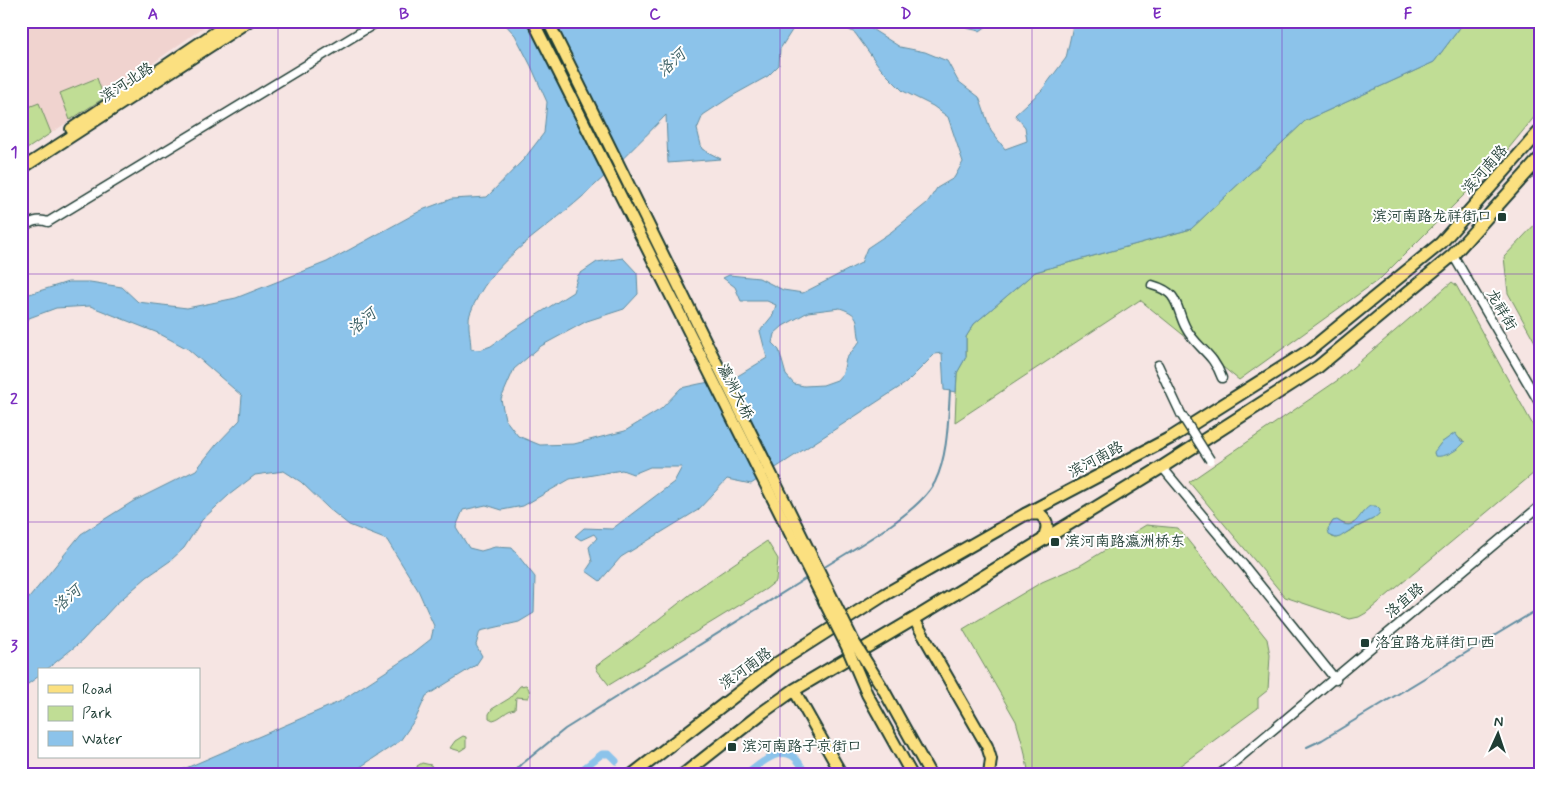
<svg xmlns="http://www.w3.org/2000/svg" width="1561" height="796" font-family="Mynerve,'LXGW WenKai TC',sans-serif">
<style>
.built{fill:#f0d3cf}
.green{fill:#c0dd95;stroke:#708d64;fill-rule:evenodd}
.water{fill:#8cc3ea;stroke:#608da1;fill-rule:evenodd}
.lines{fill:none;stroke-linecap:round;stroke-linejoin:round}
.stream{stroke:#608da1;stroke-width:2}
.canal{stroke:#8cc3ea;stroke-width:7}
.minor-casing{stroke:#1f3d34;stroke-width:11}
.major-casing{stroke:#1f3d34;stroke-width:14}
.highway-casing{stroke:#1f3d34;stroke-width:15}
.minor{stroke:#fff;stroke-width:8}
.major{stroke:#fbe080;stroke-width:10}
.highway{stroke:#fbe080;stroke-width:11}
.minor-bridge-casing{stroke:#1f3d34;stroke-width:11;stroke-linecap:butt}
.major-bridge-casing{stroke:#1f3d34;stroke-width:14;stroke-linecap:butt}
.minor-bridge{stroke:#fff;stroke-width:8}
.major-bridge{stroke:#fbe080;stroke-width:10}
.grid{fill:none;stroke:#7b2cbf;stroke-width:1;stroke-opacity:0.55}
.poi-dot{fill:#1f3d34;stroke:#fff;stroke-width:2}
.labels{text-anchor:middle;dominant-baseline:central;stroke-width:4;stroke-linejoin:round;paint-order:stroke}
.street-label{font-size:15px;fill:#1f3d34;stroke:#fff}
.poi-label{font-size:15px;fill:#1f3d34;stroke:#fff;text-anchor:start}
.water-label{font-size:16px;font-style:italic;fill:#3a5e62;stroke:#fff}
.neatline{fill:none;stroke:#7b2cbf;stroke-width:2}
.grid-label{font-size:16px;text-anchor:middle;font-weight:bold;fill:#7b2cbf}
</style>
<rect width="100%" height="100%" fill="#f6e5e3"/>
<filter id="ink" filterUnits="userSpaceOnUse"><feTurbulence type="fractalNoise" baseFrequency=".02" numOctaves="2"/><feDisplacementMap in="SourceGraphic" scale="10" xChannelSelector="R" yChannelSelector="G"/><feConvolveMatrix kernelMatrix="1 2 1 2 8 2 1 2 1" color-interpolation-filters="sRGB"/></filter>
<g filter="url(#ink)">
<polygon class="built" points="21,21 212,21 104,98 21,153"/>
<g class="green">
<polygon points="1465,21 1540,21 1540,110 1500,159 1381,278 1239,380 1140,300 955,422 957,373 966,357 966,337 974,324 1035,272 1191,229 1305,121 1434,62"/>
<polygon points="97,78 104,98 70,120 60,93"/>
<polygon points="39,103 51,133 21,153 21,110"/>
<polygon points="1540,219 1540,351 1508,293 1504,257"/>
<path d="M 1452,282 L 1456,285 L 1540,438 L 1540,468 L 1366,613 L 1359,617 L 1350,619 L 1285,597 L 1189,482 L 1338,380 ZM 1454,435 L 1465,442 L 1458,448 L 1434,454 L 1441,443 ZM 1363,512 L 1373,519 L 1336,538 L 1332,537 L 1328,529 L 1333,521 L 1339,521 C 1349,529 1358,522 1363,512 Z"/>
<polygon points="1146,525 1178,528 1267,639 1270,655 1268,690 1258,698 1258,708 1167,775 1029,775 1024,749 1016,721 963,629 1042,582 1081,565"/>
<polygon points="767,541 778,559 776,581 766,589 609,685 597,670 596,666 627,644 697,589"/>
<path d="M 526,685 C 529,688 531,694 528,698 L 516,697 L 515,709 C 506,710 502,718 493,720 L 489,718 L 489,714 L 492,709 L 510,698 L 520,686 Z"/>
<polygon points="463,736 466,737 466,747 460,751 450,748 455,741"/>
<polygon points="422,763 431,765 433,769 426,775 406,775 418,770 417,766"/>
</g>
<g class="water">
<path d="M 502,21 L 798,21 L 780,49 L 779,65 L 768,76 L 732,96 L 703,115 L 697,129 L 702,149 L 721,159 L 668,163 L 666,115 C 639,143 611,171 582,197 C 542,233 489,261 470,314 C 467,324 471,339 471,349 L 480,350 L 491,346 L 513,330 L 573,292 L 578,275 L 597,262 L 623,258 L 637,273 L 638,294 L 624,309 L 587,321 L 541,346 L 514,369 L 501,399 L 505,419 L 518,436 L 540,445 L 574,444 L 625,431 L 661,409 L 681,388 L 699,384 L 736,377 L 767,358 L 760,331 L 773,315 L 776,305 L 767,301 L 741,301 L 735,287 L 723,278 L 729,275 L 759,278 L 783,290 L 803,293 L 861,263 L 867,248 L 891,232 L 927,203 L 937,188 L 954,178 L 963,162 L 948,117 L 933,106 L 903,91 L 881,69 L 855,33 L 832,21 L 859,21 L 900,47 L 925,52 L 947,61 L 958,81 L 979,97 L 991,131 L 1005,149 L 1027,141 L 1025,127 L 1015,115 L 1042,90 L 1066,58 L 1074,21 L 1465,21 L 1434,62 L 1305,121 L 1191,229 L 1035,272 L 974,324 L 966,337 L 966,357 L 957,373 L 956,392 L 944,390 L 942,353 L 935,354 L 906,383 L 751,484 L 727,479 L 698,510 L 621,557 L 600,581 L 586,571 L 592,562 L 589,547 L 597,538 L 594,534 L 581,540 L 575,536 L 584,528 L 612,529 L 674,482 L 682,467 L 650,467 L 633,474 L 622,470 L 570,479 L 523,506 L 502,510 L 486,505 L 463,510 L 456,527 L 469,548 L 481,551 L 495,547 L 512,548 L 535,577 L 534,613 L 519,622 L 480,631 L 476,645 L 482,656 L 476,665 L 426,696 L 416,718 L 400,741 L 348,775 L 170,775 L 339,702 L 408,657 L 431,639 L 434,626 L 418,590 L 387,540 L 349,525 L 328,508 L 301,482 L 284,471 L 255,475 L 229,495 L 202,520 L 184,548 L 170,561 L 147,577 L 116,604 L 82,641 L 46,670 L 39,670 L 39,676 L 21,689 L 21,608 L 81,534 L 132,502 L 196,470 L 216,445 L 240,420 L 242,396 L 188,349 L 158,333 L 90,306 L 56,308 L 29,318 L 21,334 L 21,298 L 23,296 L 68,282 L 90,282 L 122,287 L 138,302 L 187,308 L 236,298 L 327,262 L 422,210 L 451,199 L 487,197 L 524,159 L 544,133 L 547,102 L 531,66 L 515,35 ZM 840,308 C 863,316 855,321 860,341 L 846,359 L 843,373 L 837,380 L 823,385 L 804,386 L 794,384 L 786,375 L 779,350 L 772,343 L 774,334 L 783,326 L 808,312 Z"/>
<polygon points="966,21 994,21 980,31 966,28"/>
<path d="M 1455,433 L 1461,441 L 1465,442 C 1458,450 1445,458 1435,456 L 1434,452 L 1441,443 Z"/>
<path d="M 1370,506 L 1376,506 L 1380,510 L 1379,514 L 1373,519 L 1352,529 L 1340,537 L 1336,538 L 1329,535 L 1328,529 L 1333,521 L 1337,520 C 1356,534 1357,514 1370,506 Z"/>
</g>
<g class="lines">
<g class="stream">
<path d="M 823,568 C 854,548 918,514 935,482 C 948,455 948,420 950,391"/>
<polyline points="1307,747 1322,740 1540,608"/>
<polyline points="512,775 522,764 565,729 808,577"/>
</g>
<g class="canal">
<polyline points="575,775 602,754 609,754 616,761"/>
<path d="M 745,775 C 758,766 780,744 795,758 C 800,762 803,769 806,775"/>
</g>
<defs>
<g id="minor">
<path d="M 21,228 C 31,222 38,218 48,222 L 379,21"/>
<polyline points="1453,255 1540,404"/>
<path d="M 1152,285 C 1159,287 1167,290 1172,296 C 1179,305 1180,318 1186,328 C 1197,349 1213,352 1222,378"/>
<polyline points="1158,365 1181,414"/>
<polyline points="1162,467 1242,563 1336,680"/>
<polyline points="1219,775 1540,506"/>
</g>
<g id="major">
<polyline points="71,129 232,21"/>
<polyline points="21,169 249,21"/>
<polyline points="914,619 987,746 991,759 989,775"/>
<polyline points="794,690 842,775"/>
</g>
<g id="highway">
<path d="M 1026,514 L 1040,514 C 1049,522 1048,528 1044,539"/>
<polyline points="632,775 776,664 884,595 1024,515 1172,437 1310,350 1441,243 1540,131"/>
<polyline points="683,775 763,712 794,690 914,619 1162,467 1318,367 1453,255 1540,158"/>
</g>
</defs>
<use href="#minor" class="minor-casing"/>
<use href="#major" class="major-casing"/>
<use href="#highway" class="highway-casing"/>
<use href="#minor" class="minor"/>
<use href="#major" class="major"/>
<use href="#highway" class="highway"/>
<defs>
<polyline id="minor-bridge" points="1181,414 1210,460"/>
<g id="major-bridge">
<polyline points="533,21 847,647 867,694 912,775"/>
<polyline points="548,21 854,642 882,687 929,772"/>
</g>
</defs>
<use href="#minor-bridge" class="minor-bridge-casing"/>
<use href="#major-bridge" class="major-bridge-casing"/>
<use href="#minor-bridge" class="minor-bridge"/>
<use href="#major-bridge" class="major-bridge"/>
</g>
</g>
<path class="grid" d="M 278,21 L 278,775M 530,21 L 530,775M 780,21 L 780,775M 1032,21 L 1032,775M 1282,21 L 1282,775M 21,274 L 1540,274M 21,522 L 1540,522"/>
<g class="poi-dot">
<rect x="1497" y="212" width="10" height="10" rx="2.5"/>
<rect x="1050" y="537" width="10" height="10" rx="2.5"/>
<rect x="1360" y="638" width="10" height="10" rx="2.5"/>
<rect x="727" y="742" width="10" height="10" rx="2.5"/>
</g>
<g class="labels">
<g class="street-label">
<text transform="translate(127 83) rotate(-33)">滨河北路</text>
<text transform="translate(1485 170) rotate(-48)">滨河南路</text>
<text transform="translate(1501 310) rotate(60)">龙祥街</text>
<text transform="translate(735 392) rotate(63)">瀛洲大桥</text>
<text transform="translate(1096 460) rotate(-28)">滨河南路</text>
<text transform="translate(1405 601) rotate(-40)">洛宜路</text>
<text transform="translate(746 669) rotate(-36)">滨河南路</text>
</g>
<g class="poi-label">
<text x="1492" y="217" text-anchor="end">滨河南路龙祥街口</text>
<text x="1065" y="542">滨河南路瀛洲桥东</text>
<text x="1375" y="643">洛宜路龙祥街口西</text>
<text x="742" y="747">滨河南路子京街口</text>
</g>
<g class="water-label">
<text transform="translate(672 63) rotate(-43)">洛河</text>
<text transform="translate(362 322) rotate(-40)">洛河</text>
<text transform="translate(67 599) rotate(-41)">洛河</text>
</g>
</g>
<rect width="1561" height="796" fill="none" stroke="#fff" stroke-width="55"/>
<rect x="38" y="668" width="162" height="90" fill="#ffffff" stroke="#a5b1ae"/>
<rect x="48" y="685" width="25" height="8" fill="#fbe080" stroke="#a5b1ae"/>
<text x="82" y="694" font-size="15" fill="#1f3d34">Road</text>
<rect x="48" y="706" width="25" height="15" fill="#c0dd95" stroke="#a5b1ae"/>
<text x="82" y="718" font-size="15" fill="#1f3d34">Park</text>
<rect x="48" y="731" width="25" height="15" fill="#8cc3ea" stroke="#a5b1ae"/>
<text x="82" y="744" font-size="15" fill="#1f3d34">Water</text>
<g transform="translate(1498 734) rotate(3)" stroke="#ffffff" stroke-width="4" paint-order="stroke">
<path d="M0-4L9 19L0 12L-9 19Z" fill="#1f3d34"/>
<text y="-8" font-size="14" font-weight="bold" text-anchor="middle" fill="#1f3d34">N</text>
</g>
<rect x="28" y="28" width="1506" height="740" class="neatline"/>
<g class="grid-label">
<text x="153" y="19">A</text>
<text x="404" y="19">B</text>
<text x="655" y="19">C</text>
<text x="906" y="19">D</text>
<text x="1157" y="19">E</text>
<text x="1408" y="19">F</text>
<text x="14" y="157">1</text>
<text x="14" y="404">2</text>
<text x="14" y="651">3</text>
</g>
</svg>
